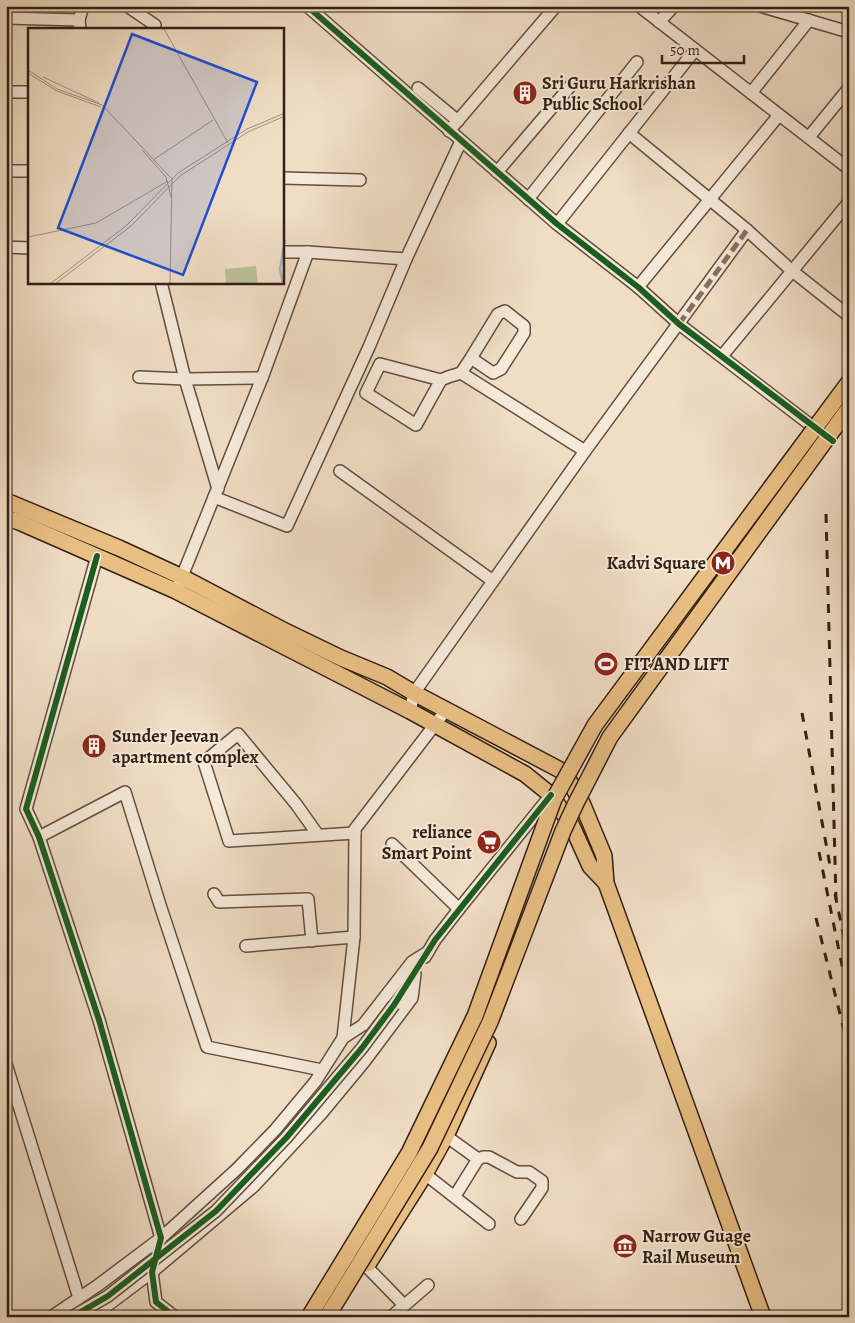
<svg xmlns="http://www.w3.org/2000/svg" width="855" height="1323" font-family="Alegreya,serif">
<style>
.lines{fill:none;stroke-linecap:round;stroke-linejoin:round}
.minor-casing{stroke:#624e40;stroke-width:14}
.major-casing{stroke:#331f14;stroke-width:18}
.minor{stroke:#f5e9d9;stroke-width:11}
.major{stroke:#e8be82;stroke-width:15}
.rail{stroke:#331f14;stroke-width:3;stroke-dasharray:9 9;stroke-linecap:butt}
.minor-bridge-casing{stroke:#624e40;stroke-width:14;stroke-linecap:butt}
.major-bridge-casing{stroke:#331f14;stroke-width:18;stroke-linecap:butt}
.minor-bridge{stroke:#f5e9d9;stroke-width:11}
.major-bridge{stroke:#e8be82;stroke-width:15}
.quiet{stroke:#8d6e63;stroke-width:5;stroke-dasharray:10 5;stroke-linecap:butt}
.cycleway-casing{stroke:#f5e9d9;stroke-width:9}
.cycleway{stroke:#1b5e20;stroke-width:6}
.labels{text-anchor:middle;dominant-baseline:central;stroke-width:4;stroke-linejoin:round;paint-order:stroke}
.poi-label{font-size:18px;font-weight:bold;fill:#331f14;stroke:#f5e9d9;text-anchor:start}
.inset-river{fill:none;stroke:#9fb9bf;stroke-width:2.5}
.inset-road{fill:none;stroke:#a4917e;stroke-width:1}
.view{fill:#1d4ed8;fill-opacity:0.15;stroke:#1d4ed8;stroke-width:2.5}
.inset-edge{fill:none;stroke:#331f14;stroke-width:2.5}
</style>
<rect width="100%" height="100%" fill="#f0ddc4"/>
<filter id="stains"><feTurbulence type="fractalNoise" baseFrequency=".004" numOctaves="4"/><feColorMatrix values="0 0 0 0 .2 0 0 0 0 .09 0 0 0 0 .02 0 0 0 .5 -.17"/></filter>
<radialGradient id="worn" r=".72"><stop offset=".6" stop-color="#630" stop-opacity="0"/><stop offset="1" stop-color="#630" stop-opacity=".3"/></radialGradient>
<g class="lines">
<defs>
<g id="minor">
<polyline points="127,6 155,25"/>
<polyline points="307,6 557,224 638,287 679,324 821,433"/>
<polyline points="639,6 849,169"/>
<polyline points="760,6 842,30"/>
<polyline points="6,18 79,20 80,29"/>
<polyline points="79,20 83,6"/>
<polyline points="659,22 674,6"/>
<polyline points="418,88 458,121"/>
<polyline points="6,92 29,92"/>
<polyline points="751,93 809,20"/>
<polyline points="449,131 556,6"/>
<polyline points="629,133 747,230 791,270 849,316"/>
<polyline points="809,137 849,88"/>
<polyline points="6,171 29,171"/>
<polyline points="497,172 573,83"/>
<polyline points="282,178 360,180"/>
<polyline points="528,199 637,62"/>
<polyline points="557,224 695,50"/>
<polyline points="6,247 29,248"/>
<polyline points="308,252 406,259"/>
<polyline points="161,282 185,379 218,489"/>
<polyline points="638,287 779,115"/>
<polyline points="722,356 849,202"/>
<polyline points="461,373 585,451"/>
<polyline points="139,377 185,379 262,378"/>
<polyline points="441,380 380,364 366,393 416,425 441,380 448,377 461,373 471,358 493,373 501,369 524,333 524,326 505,311 498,314 471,358"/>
<polyline points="340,471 493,581"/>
<polyline points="214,497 287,526 369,347 406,259 461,141"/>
<polyline points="97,556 26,809 39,837 99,1020 161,1238 152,1272 156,1302 175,1317"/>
<polyline points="179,584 262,378 308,252 282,252"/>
<polyline points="410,711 414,693 585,451 747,230"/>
<polyline points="318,835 296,804 238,734 204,762 229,841 355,833"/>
<polyline points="39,837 125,792 160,905 207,1047 322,1070"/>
<polyline points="392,844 459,909"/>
<polyline points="214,894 219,902 308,899 312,941"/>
<polyline points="246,946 354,937"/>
<polyline points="425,957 435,940 459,909 551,795"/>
<polyline points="394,1005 413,977"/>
<polyline points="343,1038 354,937 355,829 446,710"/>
<polyline points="6,1064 79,1298"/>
<polyline points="446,1136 478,1159 483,1157 489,1157 517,1172 529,1172 542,1181 542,1188 521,1219"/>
<polyline points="425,1174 489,1224"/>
<polyline points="455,1196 478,1159"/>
<polyline points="366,1266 404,1305"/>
<polyline points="51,1317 97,1286 161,1238 237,1169 275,1130 315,1082 343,1038 363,1025 412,962 428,952"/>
<polyline points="92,1317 152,1272 254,1186 321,1114 364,1062 412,998 415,974"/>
<polyline points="391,1317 428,1285"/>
</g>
<g id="major">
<polyline points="6,501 119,548 182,577 281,629 341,658 387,677 414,693 564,772 582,803 604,856 606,883 763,1317"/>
<polyline points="6,518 19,522 176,591 410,711 525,774 551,795 572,826 590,866 606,883"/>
<polyline points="368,1264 425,1174 446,1136 488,1043"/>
</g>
</defs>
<use href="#minor" class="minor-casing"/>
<use href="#major" class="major-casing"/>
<use href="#minor" class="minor"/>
<use href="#major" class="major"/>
<g class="rail">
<polyline points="847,507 849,867"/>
<polyline points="826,514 836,900"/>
<polyline points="802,713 831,871"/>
<polyline points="819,852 849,1000"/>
<polyline points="835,894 849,962"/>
<polyline points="816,918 849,1050"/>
<polyline points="314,1317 386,1203 462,1056 494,981 555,811 587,747 849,387"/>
</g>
<defs>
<polyline id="minor-bridge" points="72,1317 108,1296 216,1211 286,1138 362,1048 394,1005"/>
<g id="major-bridge">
<polyline points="309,1317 409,1153 475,1016 554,799 595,725 849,382"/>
<polyline points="327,1317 430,1148 490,1022 563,831 576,803 610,737 849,408"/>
</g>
</defs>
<use href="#minor-bridge" class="minor-bridge-casing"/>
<use href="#major-bridge" class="major-bridge-casing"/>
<use href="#minor-bridge" class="minor-bridge"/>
<use href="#major-bridge" class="major-bridge"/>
<polyline class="quiet" points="679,324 747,230"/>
<defs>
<g id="cycleway">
<polyline points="307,6 557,224 638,287 679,324 833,441"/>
<polyline points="97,556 26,809 39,837 99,1020 161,1238 152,1272 156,1302 175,1317"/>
<polyline points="72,1317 108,1296 216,1211 286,1138 362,1048 394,1005 435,940 551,795"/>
</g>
</defs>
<use href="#cycleway" class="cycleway-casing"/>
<use href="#cycleway" class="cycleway"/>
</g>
<defs>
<symbol id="building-disc" viewBox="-11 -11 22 22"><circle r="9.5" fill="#8f2418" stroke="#f5e9d9"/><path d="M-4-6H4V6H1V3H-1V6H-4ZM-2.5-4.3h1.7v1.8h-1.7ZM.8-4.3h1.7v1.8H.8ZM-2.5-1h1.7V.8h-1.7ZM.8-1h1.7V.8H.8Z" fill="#fff"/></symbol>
<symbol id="metro-disc" viewBox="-11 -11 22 22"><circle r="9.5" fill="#8f2418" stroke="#f5e9d9"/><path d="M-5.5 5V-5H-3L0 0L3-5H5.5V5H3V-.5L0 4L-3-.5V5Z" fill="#fff"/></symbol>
<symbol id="stadium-disc" viewBox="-11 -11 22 22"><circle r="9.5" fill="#8f2418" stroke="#f5e9d9"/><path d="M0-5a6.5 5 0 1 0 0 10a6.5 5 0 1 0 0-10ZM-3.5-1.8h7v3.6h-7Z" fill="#fff"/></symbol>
<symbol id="supermarket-disc" viewBox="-11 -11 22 22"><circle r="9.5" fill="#8f2418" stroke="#f5e9d9"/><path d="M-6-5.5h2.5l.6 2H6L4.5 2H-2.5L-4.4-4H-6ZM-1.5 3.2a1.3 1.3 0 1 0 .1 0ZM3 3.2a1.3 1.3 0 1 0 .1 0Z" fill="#fff"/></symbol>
<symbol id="museum-disc" viewBox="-11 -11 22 22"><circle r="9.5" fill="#8f2418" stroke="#f5e9d9"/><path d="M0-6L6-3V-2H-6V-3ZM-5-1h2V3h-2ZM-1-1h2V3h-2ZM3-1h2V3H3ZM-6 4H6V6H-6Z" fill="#fff"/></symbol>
</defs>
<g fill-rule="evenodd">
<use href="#building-disc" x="511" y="79" width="28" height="28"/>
<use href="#metro-disc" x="709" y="549" width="28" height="28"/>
<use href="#stadium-disc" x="592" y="650" width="28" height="28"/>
<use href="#building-disc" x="80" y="732" width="28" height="28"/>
<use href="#supermarket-disc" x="475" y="828" width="28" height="28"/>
<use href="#museum-disc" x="611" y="1232" width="28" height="28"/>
</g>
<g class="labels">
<g class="poi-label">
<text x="542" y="83">Sri Guru Harkrishan<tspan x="542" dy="21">Public School</tspan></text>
<text x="706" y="563" text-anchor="end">Kadvi Square</text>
<text x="624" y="664">FIT AND LIFT</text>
<text x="112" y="736">Sunder Jeevan<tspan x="112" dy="21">apartment complex</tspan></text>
<text x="472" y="832" text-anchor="end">reliance<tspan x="472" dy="21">Smart Point</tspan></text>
<text x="642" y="1236">Narrow Guage<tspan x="642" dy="21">Rail Museum</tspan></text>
</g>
</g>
<g transform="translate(28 28)">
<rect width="256" height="256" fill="#f0ddc4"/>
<path d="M 228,238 L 230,256 L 198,256 L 197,241 Z" fill="#b8c195"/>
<path class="inset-river" d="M 255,256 L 252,241 L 257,212"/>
<path class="inset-road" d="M 136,1 L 200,115M 0,42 L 29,61 L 74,77 L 144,151 L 142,256M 0,45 L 29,63 L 73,79M 15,49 L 71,75M 114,122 L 138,149 L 143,169M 125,132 L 185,92M 0,209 L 68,195 L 140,153M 22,256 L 99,197 L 150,145 L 219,101 L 257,85M 27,256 L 103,198 L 152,148 L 220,104 L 257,88"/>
<path class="view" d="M 104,6 L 229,54 L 155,247 L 30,200 Z"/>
<rect width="256" height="256" class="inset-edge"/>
</g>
<rect width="855" height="1323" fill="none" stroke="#f0ddc4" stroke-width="25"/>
<rect x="8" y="8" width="840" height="1308" fill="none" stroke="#331f14" stroke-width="2.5"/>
<rect x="12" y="12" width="830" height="1298" fill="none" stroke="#331f14"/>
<path d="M662 55v8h82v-8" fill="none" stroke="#331f14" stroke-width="2.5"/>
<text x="670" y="55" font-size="15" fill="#331f14" stroke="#f5e9d9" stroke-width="4" paint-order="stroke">50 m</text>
<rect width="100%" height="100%" filter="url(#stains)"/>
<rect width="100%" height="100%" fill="url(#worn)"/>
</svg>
